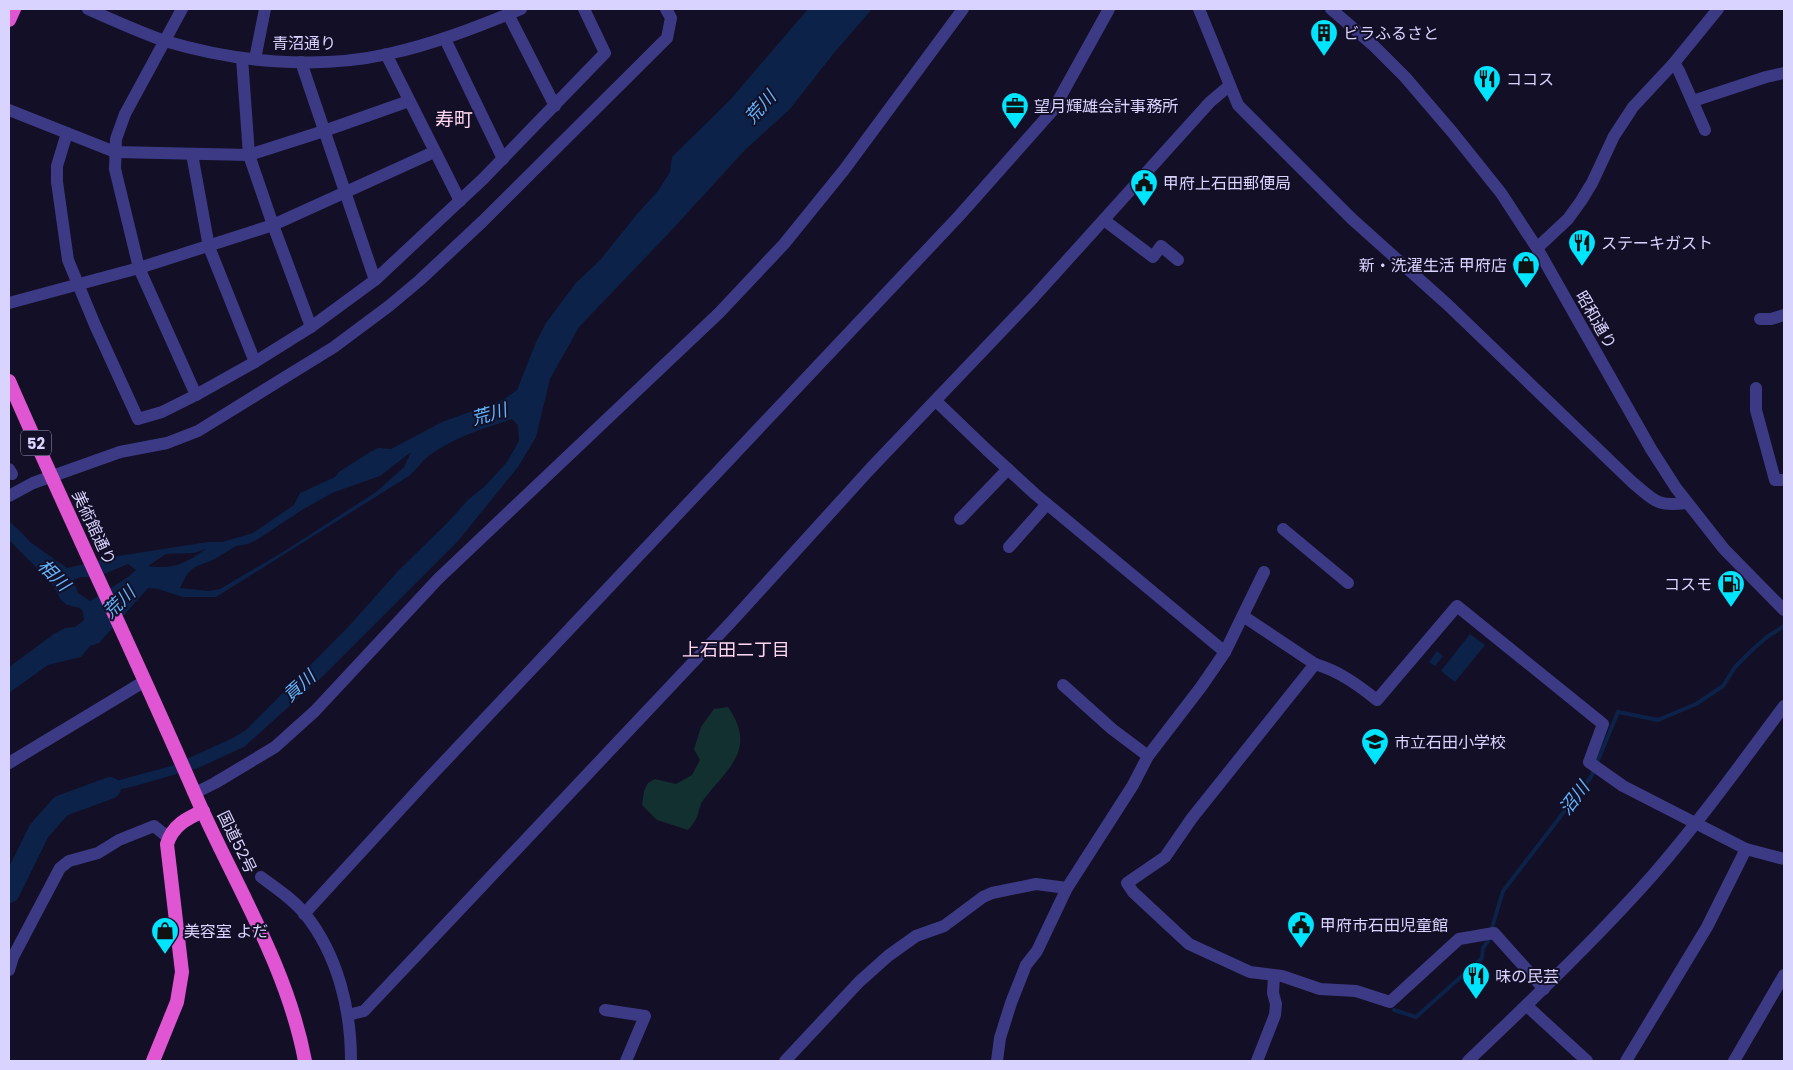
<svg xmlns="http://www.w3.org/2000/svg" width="1793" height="1070" font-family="Poppins,'Noto Sans JP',sans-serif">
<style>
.green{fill:#12302f}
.water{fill:#0c2248;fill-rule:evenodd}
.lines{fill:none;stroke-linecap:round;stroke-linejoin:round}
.stream{stroke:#0c2248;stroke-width:4}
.river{stroke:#0c2248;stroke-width:22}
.minor{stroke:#3d3a85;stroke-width:12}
.tertiary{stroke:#3d3a85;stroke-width:12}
.trunk{stroke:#e055d1;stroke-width:14}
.labels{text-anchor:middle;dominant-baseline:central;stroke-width:4;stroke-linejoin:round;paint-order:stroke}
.shield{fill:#130f26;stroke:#9e99be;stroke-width:1}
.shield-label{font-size:15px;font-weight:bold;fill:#d9d4ff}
.poi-label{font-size:16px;fill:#d9d4ff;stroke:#130f26;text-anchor:start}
.street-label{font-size:16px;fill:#d9d4ff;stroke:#130f26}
.water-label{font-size:18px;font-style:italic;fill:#62b6ff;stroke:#130f26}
.neighbourhood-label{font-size:18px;fill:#ffd6f0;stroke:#130f26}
.quarter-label{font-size:19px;fill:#ffd6f0;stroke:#130f26}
</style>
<rect width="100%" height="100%" fill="#130f26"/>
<path class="green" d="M 728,707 C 757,749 729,767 704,799 C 700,804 699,811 697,817 C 695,822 691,826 688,830 L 657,820 L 642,805 L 644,791 L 648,783 L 655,779 L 676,784 L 692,775 L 700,760 L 694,749 L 701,727 L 714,709 Z"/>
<g class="water">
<path d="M 808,9 L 872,9 L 834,53 L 790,109 L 745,150 L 669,233 L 579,327 L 550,379 L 536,437 L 518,467 L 458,541 L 323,676 L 244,747 L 198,768 L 131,787 L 82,798 L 112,782 L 171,766 L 233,738 L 246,730 L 349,626 L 398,571 L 447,523 L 469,499 L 485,486 L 507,462 L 519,441 L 518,425 L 512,419 C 483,429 450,438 425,459 C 420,464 415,471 409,476 L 216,597 L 183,597 L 158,589 L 148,588 L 99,643 L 90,646 L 81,657 L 48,665 L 9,693 L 9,667 L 54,634 L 65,628 L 75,627 L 84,620 L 83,612 L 80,608 L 67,605 L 61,600 L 51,582 L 9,540 L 9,521 L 23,534 L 30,542 L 67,568 L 118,556 L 208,542 L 222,542 L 253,533 L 294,505 L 300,493 L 335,477 L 339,472 L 370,452 L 378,448 L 391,449 L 442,422 L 503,400 L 517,390 L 536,342 L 546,323 L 575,284 L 601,259 L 637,214 L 658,191 L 670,172 L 672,157 L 730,100 ZM 411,452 L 404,467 L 376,492 L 283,552 L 220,589 L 209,591 L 180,588 L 187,574 L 195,567 L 215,559 L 236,546 L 248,544 L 258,539 L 302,510 L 332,493 L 380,476 ZM 206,549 C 186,563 173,570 148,566 L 166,554 L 194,553 ZM 128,564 L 136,570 L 128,577 L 90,601 L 78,593 L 73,580 L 81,577 L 97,577 Z"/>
<polygon points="1470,634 1485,645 1455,682 1441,671"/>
<polygon points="1437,651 1443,656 1435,666 1429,662"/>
</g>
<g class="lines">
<polyline class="stream" points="1394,1010 1416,1017 1482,958 1483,948 1488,941 1503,891 1591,777 1618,712 1658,720 1696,704 1723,686 1735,667 1752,650 1767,637 1784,626"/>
<polyline class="river" points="9,892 39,831 61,806 110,788"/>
<g class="minor">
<polyline points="182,9 125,114 116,139 115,169 139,268 196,395"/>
<path d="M 1199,9 L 1238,105 L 1352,219 L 1448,305 L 1632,482 C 1654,500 1656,507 1686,503"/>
<polyline points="508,14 555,106"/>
<polyline points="445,39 503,159"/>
<polyline points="386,54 460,201"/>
<polyline points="242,58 249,155 273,225 311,327"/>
<polyline points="255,59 265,9"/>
<polyline points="301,62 375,280"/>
<polyline points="1674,63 1679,71 1705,130"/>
<polyline points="1693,101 1766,77 1784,73"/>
<polyline points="9,110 115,152 249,155 324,131 409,101"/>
<polyline points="67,133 57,166 57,182 68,260 95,325 138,419 162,412 196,395 255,362 311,327 375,280 483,179 605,53 584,9"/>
<polyline points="192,154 209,247 255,362"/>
<polyline points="1104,220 1153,257 1161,246 1178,260"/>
<polyline points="1537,248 1568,219 1581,201 1592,183 1614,136 1633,107 1674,63 1718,9"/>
<polyline points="9,303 139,268 273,225 434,152"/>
<polyline points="1760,319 1771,319 1784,315"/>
<polyline points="1756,388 1756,410 1775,480 1784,480"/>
<polyline points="936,401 987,450 1035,494 1225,652"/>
<polyline points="9,469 12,474"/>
<polyline points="960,519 1008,469"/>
<polyline points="1283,529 1348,583"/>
<polyline points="1009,547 1047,504"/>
<polyline points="1243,616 1315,664"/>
<polyline points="1063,685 1112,729 1148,756"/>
<polyline points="195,793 215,783 275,747 315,711 438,579 719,313 784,244 844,170 963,9"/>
<polyline points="304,914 428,779 959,216 1053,110 1109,9"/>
<polyline points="9,970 13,957 60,868 69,861 98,853 119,840 154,826 169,838"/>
<path d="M 1544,989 L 1494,933 L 1459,939 L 1390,1002 L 1356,991 L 1320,989 L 1282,976 L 1250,972 L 1189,944 L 1133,892 L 1127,883 L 1165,857 L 1192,818 L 1315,664 C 1339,671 1358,685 1377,700 L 1457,606 L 1603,724 L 1589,762 L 1623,786 L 1746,849 L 1784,859"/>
<polyline points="605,1010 645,1016 626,1061"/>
<polyline points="348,1015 364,1011 732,621 870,469 1033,298 1210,102 1229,86"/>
<polyline points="785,1061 859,982 888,956 916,936 944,926 983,897 992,893 1036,884 1067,888"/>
<polyline points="997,1061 1000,1038 1011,1003 1026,965 1037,951 1067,888 1133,785 1148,756 1201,687 1225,652 1264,572"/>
<polyline points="1257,1061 1275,1015 1276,1004 1273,993 1274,976"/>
<polyline points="1626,1061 1707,927 1746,849"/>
</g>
<g class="tertiary">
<path d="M 88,9 C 113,20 139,32 165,41 C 235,62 316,70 388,54 C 434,44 477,27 521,9"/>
<polyline points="1331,9 1374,46 1405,77 1453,133 1501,193 1537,248 1651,449 1676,488 1724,549 1784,610"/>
<polyline points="9,496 33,483 120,452 167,443 198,431 334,347 389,306 420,280 483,221 667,38 671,18 666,9"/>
<polyline points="9,763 145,681"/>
<path d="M 261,877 C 276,888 293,899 305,914 C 338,955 351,1010 351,1061"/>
<polyline points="1527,1006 1587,1061"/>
<path d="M 1468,1061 C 1531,1001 1594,941 1652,876 C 1699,822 1741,764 1784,706"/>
<polyline points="1734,1061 1784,975"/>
</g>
<g class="trunk">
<polyline points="9,20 14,9"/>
<path d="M 9,381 C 69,519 135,655 195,794 C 233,882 287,965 305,1061"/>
<path d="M 153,1061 L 177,1002 L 182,972 L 167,844 C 173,825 186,819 203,811"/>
</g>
</g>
<defs>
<symbol id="building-pin" viewBox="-11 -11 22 30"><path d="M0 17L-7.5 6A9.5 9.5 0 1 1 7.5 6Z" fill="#00e5ff" stroke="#130f26"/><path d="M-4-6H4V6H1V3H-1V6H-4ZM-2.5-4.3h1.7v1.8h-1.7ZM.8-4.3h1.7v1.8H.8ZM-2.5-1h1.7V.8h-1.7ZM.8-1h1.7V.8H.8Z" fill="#111"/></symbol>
<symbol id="restaurant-pin" viewBox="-11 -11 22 30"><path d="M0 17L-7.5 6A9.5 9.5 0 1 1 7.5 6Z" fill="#00e5ff" stroke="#130f26"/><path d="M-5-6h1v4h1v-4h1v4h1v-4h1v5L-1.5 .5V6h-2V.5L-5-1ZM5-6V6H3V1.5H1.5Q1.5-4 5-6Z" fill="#111"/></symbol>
<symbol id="office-pin" viewBox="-11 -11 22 30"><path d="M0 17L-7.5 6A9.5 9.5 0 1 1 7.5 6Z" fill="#00e5ff" stroke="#130f26"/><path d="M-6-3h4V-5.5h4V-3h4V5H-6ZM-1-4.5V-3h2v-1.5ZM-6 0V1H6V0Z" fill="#111"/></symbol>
<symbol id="civic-pin" viewBox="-11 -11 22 30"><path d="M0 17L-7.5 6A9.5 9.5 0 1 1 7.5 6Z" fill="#00e5ff" stroke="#130f26"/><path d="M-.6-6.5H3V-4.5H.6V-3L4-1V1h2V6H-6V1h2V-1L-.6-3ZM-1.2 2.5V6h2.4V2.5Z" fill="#111"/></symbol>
<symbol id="shop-pin" viewBox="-11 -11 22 30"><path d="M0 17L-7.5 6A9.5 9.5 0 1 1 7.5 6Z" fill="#00e5ff" stroke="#130f26"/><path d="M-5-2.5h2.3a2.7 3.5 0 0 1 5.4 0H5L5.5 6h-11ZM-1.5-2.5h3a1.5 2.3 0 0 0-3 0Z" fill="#111"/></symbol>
<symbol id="fuel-pin" viewBox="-11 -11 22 30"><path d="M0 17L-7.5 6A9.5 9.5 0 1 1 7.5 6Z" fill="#00e5ff" stroke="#130f26"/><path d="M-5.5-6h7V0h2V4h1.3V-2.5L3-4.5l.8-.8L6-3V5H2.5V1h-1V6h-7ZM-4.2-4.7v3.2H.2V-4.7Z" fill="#111"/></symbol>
<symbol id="school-pin" viewBox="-11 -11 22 30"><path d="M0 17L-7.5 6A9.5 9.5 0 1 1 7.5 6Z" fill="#00e5ff" stroke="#130f26"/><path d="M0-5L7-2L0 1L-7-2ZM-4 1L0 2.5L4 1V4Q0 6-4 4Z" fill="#111"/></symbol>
</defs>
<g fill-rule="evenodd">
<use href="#building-pin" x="1308" y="17" width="32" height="43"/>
<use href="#restaurant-pin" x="1471" y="63" width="32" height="43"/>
<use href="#office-pin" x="999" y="90" width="32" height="43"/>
<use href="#civic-pin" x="1128" y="167" width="32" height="43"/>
<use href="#restaurant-pin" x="1566" y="227" width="32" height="43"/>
<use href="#shop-pin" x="1510" y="249" width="32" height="43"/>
<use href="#fuel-pin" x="1715" y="568" width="32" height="43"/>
<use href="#school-pin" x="1359" y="726" width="32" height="43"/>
<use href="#civic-pin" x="1285" y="909" width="32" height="43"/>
<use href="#shop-pin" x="149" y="915" width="32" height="43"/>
<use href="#restaurant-pin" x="1460" y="960" width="32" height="43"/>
</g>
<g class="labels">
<rect class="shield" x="21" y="430.5" width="30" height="25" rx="4"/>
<g class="shield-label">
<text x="36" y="443">52</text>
</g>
<g class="poi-label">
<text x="1343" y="33">ビラふるさと</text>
<text x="1506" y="79">ココス</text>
<text x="1034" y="106">望月輝雄会計事務所</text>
<text x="1163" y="183">甲府上石田郵便局</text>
<text x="1601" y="243">ステーキガスト</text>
<text x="1507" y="265" text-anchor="end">新・洗濯生活 甲府店</text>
<text x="1712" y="584" text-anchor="end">コスモ</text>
<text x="1394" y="742">市立石田小学校</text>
<text x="1320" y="925">甲府市石田児童館</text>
<text x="184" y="931">美容室 よだ</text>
<text x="1495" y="976">味の民芸</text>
</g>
<g class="street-label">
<text x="304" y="43">青沼通り</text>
<text transform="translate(1596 320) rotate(60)">昭和通り</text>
<text transform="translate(94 528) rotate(65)">美術館通り</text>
<text transform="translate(237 842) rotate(64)">国道52号</text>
</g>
<g class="water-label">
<text transform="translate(760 107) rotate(-48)">荒川</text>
<text transform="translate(489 414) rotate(-16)">荒川</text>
<text transform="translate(54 575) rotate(45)">相川</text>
<text transform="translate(119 602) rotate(-44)">荒川</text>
<text transform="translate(299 686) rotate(-42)">貢川</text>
<text transform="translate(1574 798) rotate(-52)">沼川</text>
</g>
<g class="neighbourhood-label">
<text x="736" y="649">上石田二丁目</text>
</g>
<g class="quarter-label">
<text x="454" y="119">寿町</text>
</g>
</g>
<rect width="1793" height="1070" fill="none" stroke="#d9d4ff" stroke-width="20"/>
</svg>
